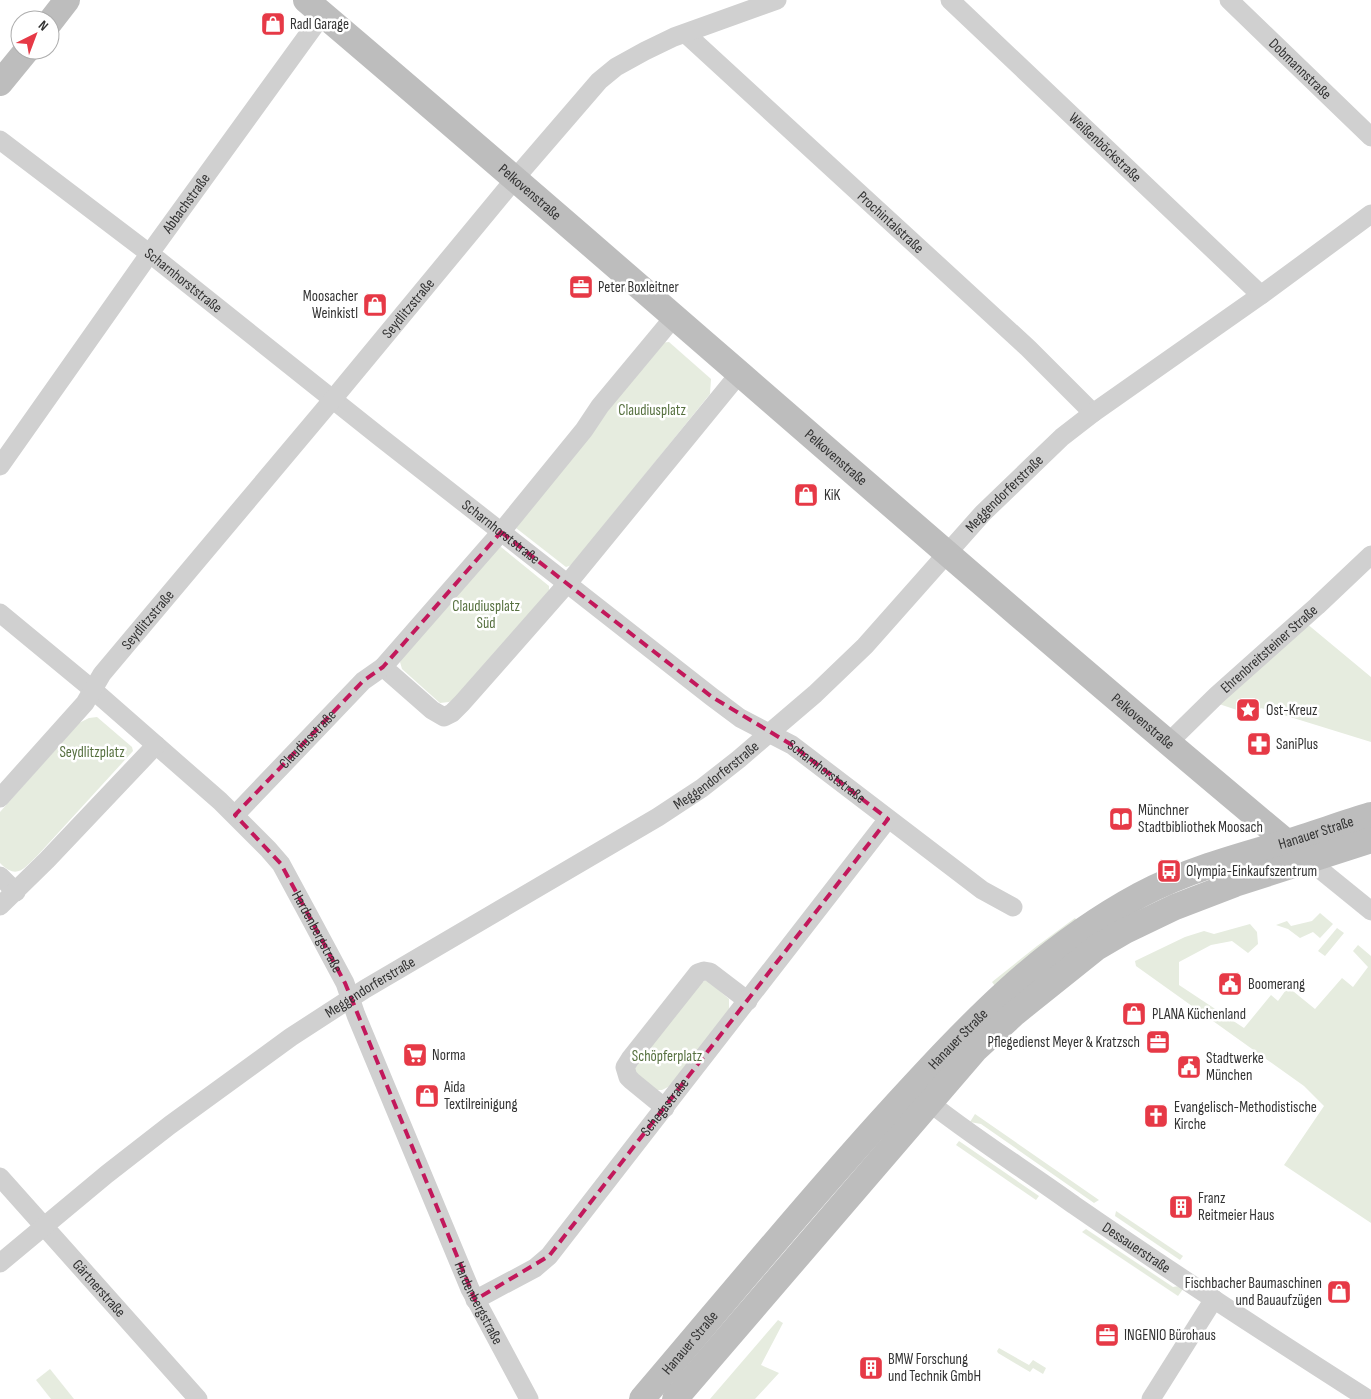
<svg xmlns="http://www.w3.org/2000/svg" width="1371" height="1399" font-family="'Sofia Sans Condensed',sans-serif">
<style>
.green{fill:#e6ecdf}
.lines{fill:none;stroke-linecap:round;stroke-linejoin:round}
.street{stroke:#d0d0d0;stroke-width:19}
.secondary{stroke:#bdbdbd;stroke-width:26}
.marked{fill:none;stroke:#c2185b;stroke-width:4;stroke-dasharray:10 6;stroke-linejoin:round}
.labels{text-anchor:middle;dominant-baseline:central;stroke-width:5;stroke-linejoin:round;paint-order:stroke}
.poi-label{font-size:15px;fill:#333;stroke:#fff;text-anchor:start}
.street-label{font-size:15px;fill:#333;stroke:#fff}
.park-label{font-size:15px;fill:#56703f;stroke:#fff}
</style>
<rect width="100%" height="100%" fill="#fff"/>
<g class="green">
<polygon points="669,342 711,379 710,394 572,565 566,567 516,528 659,343"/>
<polygon points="497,547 501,547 549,586 549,593 456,698 449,702 440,703 402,669 400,662 404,653"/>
<polygon points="1306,623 1371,677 1371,742 1261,708 1252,715 1216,703"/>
<path d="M 97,717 L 132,747 L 133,751 L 37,856 C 23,869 17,880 0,863 L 0,812 L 79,723 L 89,718 Z"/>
<polygon points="1320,913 1333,924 1320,938 1313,932 1300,938 1288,929 1276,925 1287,921 1291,926 1312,921"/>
<polygon points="1075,918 1078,922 995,986 992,982 1037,946"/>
<polygon points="1250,924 1257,932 1258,944 1248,953 1232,941 1211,945 1179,962 1179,985 1244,1028 1271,995 1278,1001 1288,987 1315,1009 1342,978 1353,987 1368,967 1353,951 1358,945 1371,956 1371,1223 1284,1165 1324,1106 1304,1086 1136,966 1135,961 1185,937 1204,931 1214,934"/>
<polygon points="1337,928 1344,933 1325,956 1318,951"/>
<polygon points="707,980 729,999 729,1010 670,1086 662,1090 654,1090 634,1072 636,1063 699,983"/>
<polygon points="975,1114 1099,1200 1094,1203 981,1124 970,1122"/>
<polygon points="959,1141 1039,1196 1036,1200 956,1145"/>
<polygon points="1116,1211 1183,1256 1180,1260 1115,1216"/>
<polygon points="1086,1229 1173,1287 1179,1286 1183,1289 1178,1296 1082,1232"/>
<polygon points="778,1320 783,1323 761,1365 779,1373 755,1399 710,1399"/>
<polygon points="999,1348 1029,1365 1033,1360 1046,1368 1043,1374 1033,1368 1030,1372 998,1353 997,1351"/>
<polygon points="50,1369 74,1399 51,1399 36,1380"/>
</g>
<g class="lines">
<g class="street">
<path id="s1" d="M 950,0 L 1261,295"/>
<path id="s2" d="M 1229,0 L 1371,137"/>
<path id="s3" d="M 686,34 L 1028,348 L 1093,413"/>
<path id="s4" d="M 0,140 L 158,260 L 380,437 L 712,697 L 740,718 L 792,745 L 982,890 L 1013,907"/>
<polyline points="674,317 600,406 584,430 501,532 383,667 432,710 444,717 452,713 462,703 573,577 739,374"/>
<path id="s5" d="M 0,466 L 155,246 L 323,14"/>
<path id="s6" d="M 0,613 L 92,689 L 220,801 L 268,849 L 281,864 L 308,914 L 345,983 L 356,1015 L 470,1289 L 529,1399"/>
<path id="s7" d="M 1168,743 L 1217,695 L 1317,606 L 1371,555"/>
<path id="s8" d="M 0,798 L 85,703 L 102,674 L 333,399 L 524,168 L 599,81 L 616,67 L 645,51 L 674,37 L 777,0"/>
<path id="s9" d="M 235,815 L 363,681 L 383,667"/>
<polyline points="1307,859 1371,911"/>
<polyline points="0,876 16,892"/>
<polyline points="0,906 47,860 156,745"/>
<path id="s10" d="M 920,1095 C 969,1135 1023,1168 1074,1205 C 1171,1272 1269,1336 1368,1399"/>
<polyline points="665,1108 632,1081 628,1077 625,1067 630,1059 698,973 704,971 710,972 748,1001"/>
<path id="s11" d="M 0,1177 L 198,1399"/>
<path id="s12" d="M 0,1263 L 107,1174 L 170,1125 L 291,1037 L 365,989 L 658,817 L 702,788 L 739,759 L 815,694 L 865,646 L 983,513 L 1062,437 L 1093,413 L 1261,295 L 1371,214"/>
<path id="s13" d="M 475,1300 L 535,1268 L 549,1256 L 888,819"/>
<polyline points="1151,1399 1214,1299"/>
</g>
<g class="secondary">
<path id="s14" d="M 306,0 C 641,284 969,578 1307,859"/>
<polyline points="50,22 67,0"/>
<polyline points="0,83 27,50"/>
<path id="s15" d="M 642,1399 C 724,1303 805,1204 890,1111 C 967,1027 1038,950 1140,895 C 1185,871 1235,857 1284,843 C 1313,834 1342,824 1371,815"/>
<polyline points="675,1399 975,1050 1015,1013 1096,948 1125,931 1175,907 1235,884 1371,840"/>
</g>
</g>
<path class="marked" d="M 501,532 L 712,697 L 792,745 L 888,819 L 549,1256 L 475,1300 L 345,983 L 281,864 L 235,815 L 363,681 L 383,667 Z"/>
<defs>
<symbol id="shop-square" viewBox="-11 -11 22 22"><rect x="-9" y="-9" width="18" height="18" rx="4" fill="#e63946" stroke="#fff"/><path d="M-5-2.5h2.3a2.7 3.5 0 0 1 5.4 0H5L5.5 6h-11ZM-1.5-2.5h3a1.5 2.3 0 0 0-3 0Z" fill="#fff"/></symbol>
<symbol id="office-square" viewBox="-11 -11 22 22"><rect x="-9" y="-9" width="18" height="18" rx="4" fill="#e63946" stroke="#fff"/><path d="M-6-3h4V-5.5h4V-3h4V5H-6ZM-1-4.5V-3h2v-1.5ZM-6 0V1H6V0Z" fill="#fff"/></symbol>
<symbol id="sight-square" viewBox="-11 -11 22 22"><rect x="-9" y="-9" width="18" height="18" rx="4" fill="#e63946" stroke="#fff"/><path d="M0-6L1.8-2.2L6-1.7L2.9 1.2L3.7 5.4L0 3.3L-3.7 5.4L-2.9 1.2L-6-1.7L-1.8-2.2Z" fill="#fff"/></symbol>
<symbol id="pharmacy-square" viewBox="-11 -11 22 22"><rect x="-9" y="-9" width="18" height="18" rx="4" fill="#e63946" stroke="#fff"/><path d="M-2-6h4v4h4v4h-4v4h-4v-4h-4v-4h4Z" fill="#fff"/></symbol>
<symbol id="library-square" viewBox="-11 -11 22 22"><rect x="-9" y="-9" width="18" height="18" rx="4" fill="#e63946" stroke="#fff"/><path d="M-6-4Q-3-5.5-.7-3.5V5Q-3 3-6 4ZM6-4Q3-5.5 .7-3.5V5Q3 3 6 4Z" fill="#fff"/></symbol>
<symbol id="bus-square" viewBox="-11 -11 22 22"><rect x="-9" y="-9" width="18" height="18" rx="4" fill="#e63946" stroke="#fff"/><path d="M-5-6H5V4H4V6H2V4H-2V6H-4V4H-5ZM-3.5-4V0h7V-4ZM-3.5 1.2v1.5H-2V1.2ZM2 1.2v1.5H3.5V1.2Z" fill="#fff"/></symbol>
<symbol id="civic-square" viewBox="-11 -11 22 22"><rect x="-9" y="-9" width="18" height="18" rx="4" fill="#e63946" stroke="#fff"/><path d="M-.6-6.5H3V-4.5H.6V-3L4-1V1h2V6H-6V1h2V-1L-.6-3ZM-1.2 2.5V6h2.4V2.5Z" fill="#fff"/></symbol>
<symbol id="supermarket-square" viewBox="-11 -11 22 22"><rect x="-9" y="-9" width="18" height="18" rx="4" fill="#e63946" stroke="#fff"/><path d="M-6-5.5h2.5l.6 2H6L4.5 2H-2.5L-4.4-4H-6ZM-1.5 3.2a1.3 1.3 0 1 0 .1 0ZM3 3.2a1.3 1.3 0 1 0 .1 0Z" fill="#fff"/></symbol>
<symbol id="church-square" viewBox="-11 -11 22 22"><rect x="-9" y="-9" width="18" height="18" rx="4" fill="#e63946" stroke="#fff"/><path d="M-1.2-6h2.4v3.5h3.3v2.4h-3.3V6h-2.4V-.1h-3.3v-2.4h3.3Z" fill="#fff"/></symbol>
<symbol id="building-square" viewBox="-11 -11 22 22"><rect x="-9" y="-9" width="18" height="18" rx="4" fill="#e63946" stroke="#fff"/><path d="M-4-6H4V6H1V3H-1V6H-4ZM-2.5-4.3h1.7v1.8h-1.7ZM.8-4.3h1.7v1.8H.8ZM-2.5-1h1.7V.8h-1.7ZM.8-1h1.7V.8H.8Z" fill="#fff"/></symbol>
</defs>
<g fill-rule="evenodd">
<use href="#shop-square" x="259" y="10" width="28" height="28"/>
<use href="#office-square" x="567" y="273" width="28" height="28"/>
<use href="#shop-square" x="361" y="291" width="28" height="28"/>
<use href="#shop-square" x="792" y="481" width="28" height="28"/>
<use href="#sight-square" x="1234" y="696" width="28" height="28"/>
<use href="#pharmacy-square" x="1245" y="730" width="28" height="28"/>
<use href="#library-square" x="1107" y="805" width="28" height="28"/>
<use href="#bus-square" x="1155" y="857" width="28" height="28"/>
<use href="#civic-square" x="1216" y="970" width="28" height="28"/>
<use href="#shop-square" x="1120" y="1000" width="28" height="28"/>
<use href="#office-square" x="1144" y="1028" width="28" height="28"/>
<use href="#supermarket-square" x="401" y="1041" width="28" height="28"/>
<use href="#civic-square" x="1175" y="1053" width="28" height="28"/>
<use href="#shop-square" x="413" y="1082" width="28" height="28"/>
<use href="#church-square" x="1142" y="1102" width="28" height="28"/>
<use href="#building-square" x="1167" y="1193" width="28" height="28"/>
<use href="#shop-square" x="1325" y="1278" width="28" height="28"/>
<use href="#office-square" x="1093" y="1321" width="28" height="28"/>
<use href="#building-square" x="857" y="1354" width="28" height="28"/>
</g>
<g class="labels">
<g class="poi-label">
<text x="290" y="24">Radl Garage</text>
<text x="598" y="287">Peter Boxleitner</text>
<text x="358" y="296" text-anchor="end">Moosacher<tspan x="358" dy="17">Weinkistl</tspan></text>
<text x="824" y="495">KiK</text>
<text x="1266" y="710">Ost-Kreuz</text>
<text x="1276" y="744">SaniPlus</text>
<text x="1138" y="810">Münchner<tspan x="1138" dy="17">Stadtbibliothek Moosach</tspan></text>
<text x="1186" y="871">Olympia-Einkaufszentrum</text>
<text x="1248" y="984">Boomerang</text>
<text x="1152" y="1014">PLANA Küchenland</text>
<text x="1140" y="1042" text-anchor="end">Pflegedienst Meyer &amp; Kratzsch</text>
<text x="432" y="1055">Norma</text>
<text x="1206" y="1058">Stadtwerke<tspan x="1206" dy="17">München</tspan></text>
<text x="444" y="1087">Aida<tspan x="444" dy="17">Textilreinigung</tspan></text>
<text x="1174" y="1107">Evangelisch-Methodistische<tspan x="1174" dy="17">Kirche</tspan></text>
<text x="1198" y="1198">Franz<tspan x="1198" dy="17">Reitmeier Haus</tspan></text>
<text x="1322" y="1283" text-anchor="end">Fischbacher Baumaschinen<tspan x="1322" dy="17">und Bauaufzügen</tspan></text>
<text x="1124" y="1335">INGENIO Bürohaus</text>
<text x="888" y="1359">BMW Forschung<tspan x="888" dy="17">und Technik GmbH</tspan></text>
</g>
<g class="street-label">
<text stroke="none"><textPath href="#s2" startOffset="99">Dobmannstraße</textPath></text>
<text stroke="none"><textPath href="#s1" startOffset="214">Weißenböckstraße</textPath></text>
<text stroke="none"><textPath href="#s14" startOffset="295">Pelkovenstraße</textPath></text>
<text stroke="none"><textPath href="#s5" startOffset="322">Abbachstraße</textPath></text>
<text stroke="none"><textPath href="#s3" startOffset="278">Prochintalstraße</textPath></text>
<text stroke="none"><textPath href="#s4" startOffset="231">Scharnhorststraße</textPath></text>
<text stroke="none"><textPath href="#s8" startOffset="638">Seydlitzstraße</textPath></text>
<text stroke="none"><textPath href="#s14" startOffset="700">Pelkovenstraße</textPath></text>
<text stroke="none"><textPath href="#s12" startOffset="1272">Meggendorferstraße</textPath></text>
<text stroke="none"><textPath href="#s4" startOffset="636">Scharnhorststraße</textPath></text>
<text stroke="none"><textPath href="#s8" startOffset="232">Seydlitzstraße</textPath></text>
<text stroke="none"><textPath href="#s7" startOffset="138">Ehrenbreitsteiner Straße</textPath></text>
<text stroke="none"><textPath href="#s14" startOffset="1105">Pelkovenstraße</textPath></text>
<text stroke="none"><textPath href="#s9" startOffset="105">Claudiusstraße</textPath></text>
<text stroke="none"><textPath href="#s4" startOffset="1041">Scharnhorststraße</textPath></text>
<text stroke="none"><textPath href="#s12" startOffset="868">Meggendorferstraße</textPath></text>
<text stroke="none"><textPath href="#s15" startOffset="899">Hanauer Straße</textPath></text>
<text stroke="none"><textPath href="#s6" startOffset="454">Hardenbergstraße</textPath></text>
<text stroke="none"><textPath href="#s12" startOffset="462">Meggendorferstraße</textPath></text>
<text stroke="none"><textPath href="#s15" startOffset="479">Hanauer Straße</textPath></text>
<text stroke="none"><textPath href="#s13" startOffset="275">Schegastraße</textPath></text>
<text stroke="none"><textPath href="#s10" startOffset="265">Dessauerstraße</textPath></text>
<text stroke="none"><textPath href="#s11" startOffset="149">Gärtnerstraße</textPath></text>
<text stroke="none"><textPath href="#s6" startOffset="859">Hardenbergstraße</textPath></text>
<text stroke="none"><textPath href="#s15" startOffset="74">Hanauer Straße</textPath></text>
</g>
<g class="park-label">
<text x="652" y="410">Claudiusplatz</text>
<text x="486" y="606">Claudiusplatz<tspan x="486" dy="17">Süd</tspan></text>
<text x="92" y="752">Seydlitzplatz</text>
<text x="667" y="1056">Schöpferplatz</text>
</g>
</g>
<g transform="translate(35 35) rotate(42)"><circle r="24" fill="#ffffff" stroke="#adadad"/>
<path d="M0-4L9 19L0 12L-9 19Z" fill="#e63946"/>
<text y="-8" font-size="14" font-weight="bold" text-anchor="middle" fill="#333333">N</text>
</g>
</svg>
